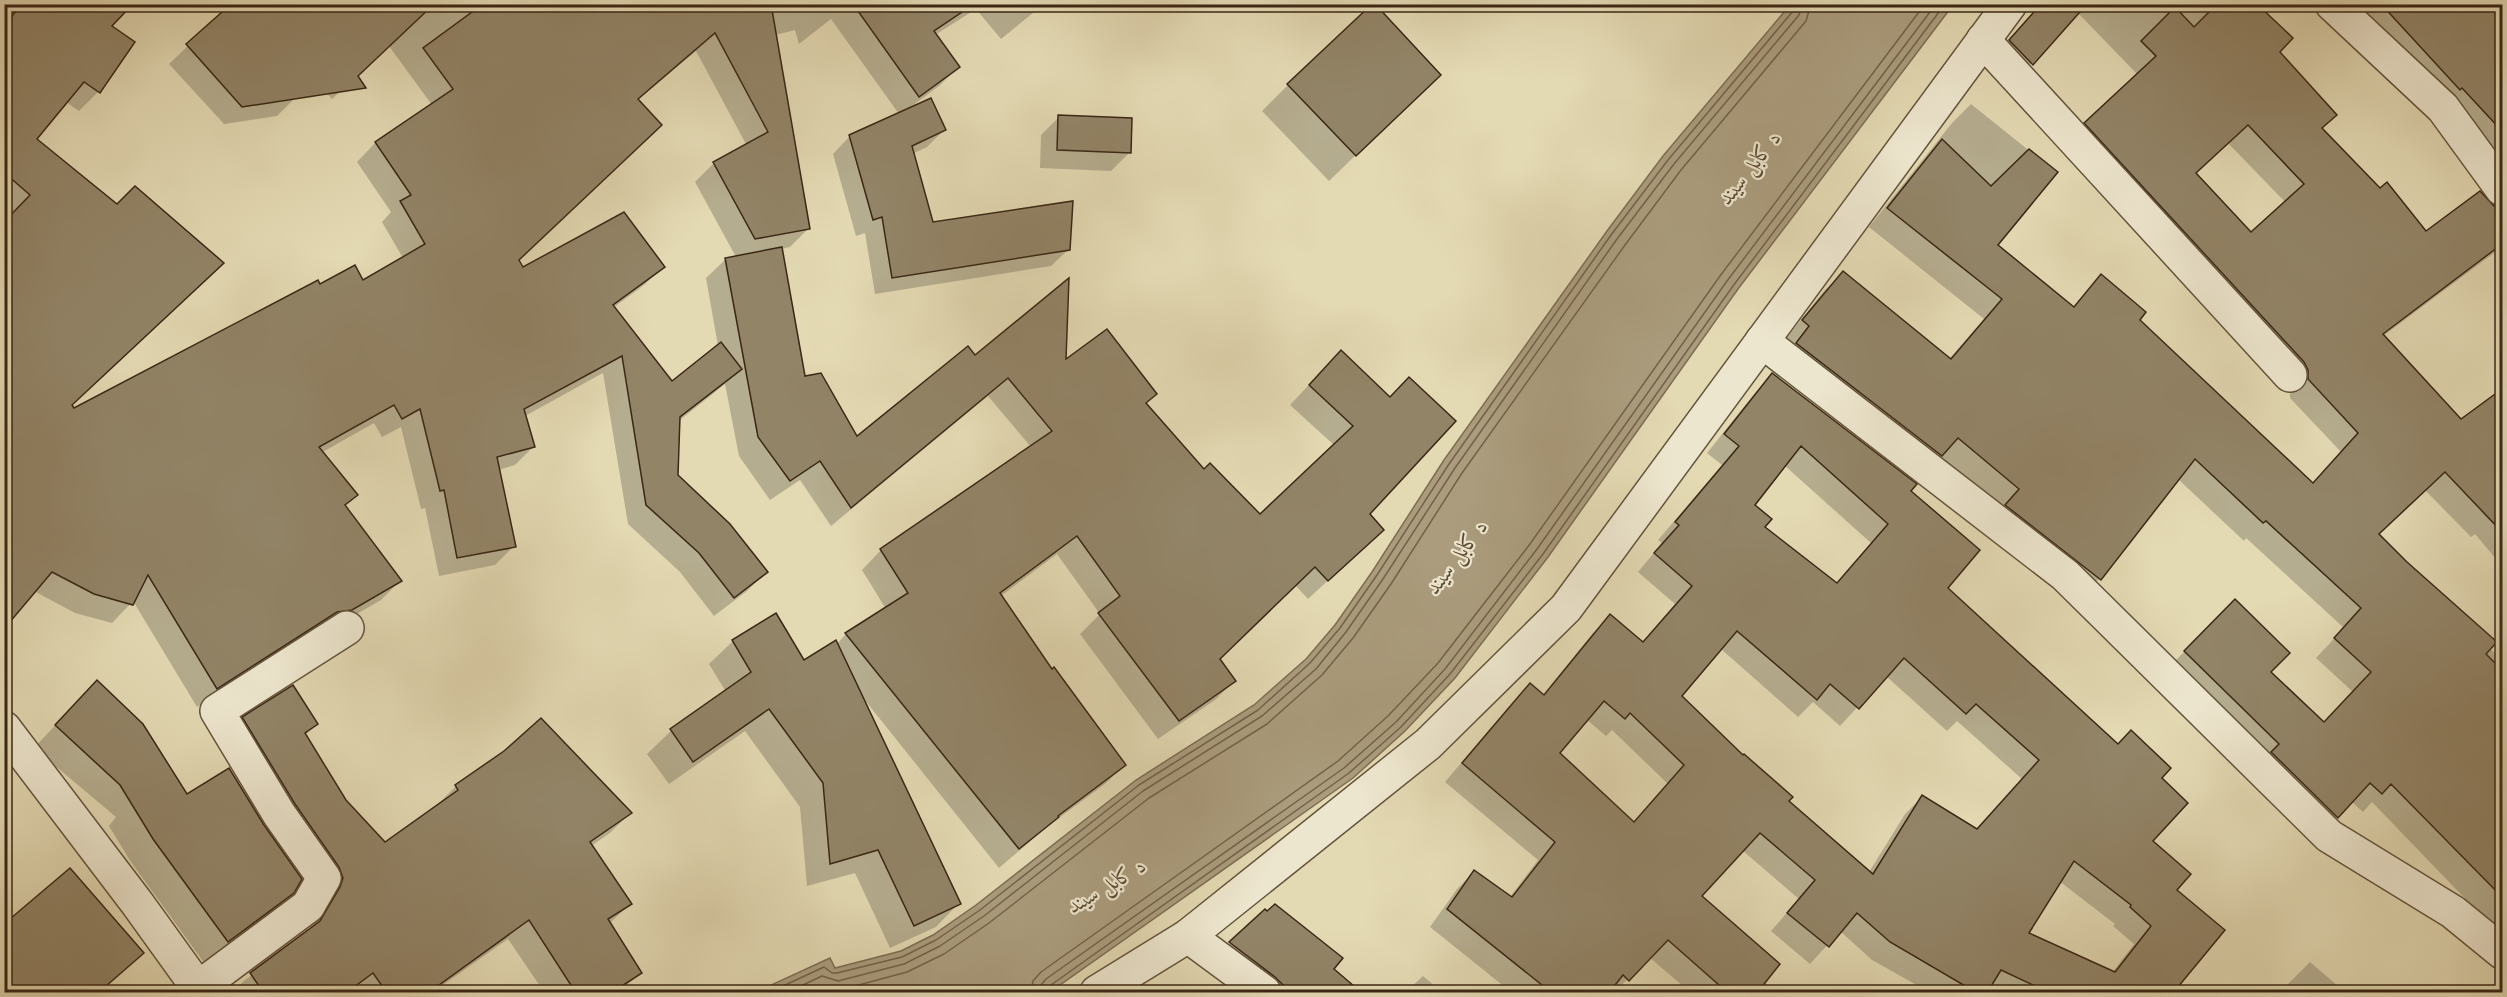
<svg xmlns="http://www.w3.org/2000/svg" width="2507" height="997" font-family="Cardo,Amiri,serif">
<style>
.water{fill:#aa9c7d;stroke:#7d6d53;stroke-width:1.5}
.shadow{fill:#0003;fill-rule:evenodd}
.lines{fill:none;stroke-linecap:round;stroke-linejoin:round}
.shore{stroke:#726249;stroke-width:1.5}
.building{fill:#928467;stroke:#3a2715;stroke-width:1.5;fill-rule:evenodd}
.minor-casing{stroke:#64543c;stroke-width:36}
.tertiary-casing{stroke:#64543c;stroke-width:36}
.minor{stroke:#ede6ce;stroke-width:33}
.tertiary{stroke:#ede6ce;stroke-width:33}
.labels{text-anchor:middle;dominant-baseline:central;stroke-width:4.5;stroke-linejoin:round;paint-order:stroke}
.water-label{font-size:21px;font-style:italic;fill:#5c4a34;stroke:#ede6ce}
</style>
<rect width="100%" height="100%" fill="#e3d9b3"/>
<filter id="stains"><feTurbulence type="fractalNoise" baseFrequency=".00333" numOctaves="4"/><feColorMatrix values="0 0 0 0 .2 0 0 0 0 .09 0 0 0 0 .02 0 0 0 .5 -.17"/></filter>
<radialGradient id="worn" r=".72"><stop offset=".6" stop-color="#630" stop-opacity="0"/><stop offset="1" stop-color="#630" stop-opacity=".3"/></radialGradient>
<polygon class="water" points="1790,5 1953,5 1738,289 1548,557 1455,678 1405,731 1353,778 1050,992 756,992 830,958 835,968 901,951 933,935 976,905 1136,780 1254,705 1306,659 1335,625 1372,572 1444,460 1607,231 1663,156"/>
<g class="shadow">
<path d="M 4,4 L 131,4 L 109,26 L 98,92 L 79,111 L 66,102 L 35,139 L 70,406 L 73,410 L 320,286 L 363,282 L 403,258 L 382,222 L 391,212 L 357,162 L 375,143 L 432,105 L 389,46 L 332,99 L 249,7 L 251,4 L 468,4 L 486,30 L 522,4 L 1044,4 L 1001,39 L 976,9 L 935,35 L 958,67 L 939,86 L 909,108 L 944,130 L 927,147 L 912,154 L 932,223 L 1069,249 L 1051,266 L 875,294 L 865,233 L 856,236 L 833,154 L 850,136 L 899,114 L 831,19 L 799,44 L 795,30 L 775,35 L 809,228 L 790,247 L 781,249 L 804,378 L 857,438 L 975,357 L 1065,362 L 1155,394 L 1145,404 L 1204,472 L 1260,516 L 1335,446 L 1290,405 L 1321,372 L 1390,398 L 1362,549 L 1308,599 L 1295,585 L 1219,659 L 1234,681 L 1215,700 L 1158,739 L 1080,634 L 1100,614 L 1057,554 L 1001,596 L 1052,671 L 1124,765 L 1105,784 L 1048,826 L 999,868 L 864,699 L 959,903 L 936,927 L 890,948 L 855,873 L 807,886 L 800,807 L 745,731 L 669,784 L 647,754 L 671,731 L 726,692 L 709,664 L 733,641 L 804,662 L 836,645 L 846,634 L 886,609 L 862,570 L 881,550 L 1031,447 L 988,396 L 831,526 L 800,480 L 770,500 L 739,456 L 725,384 L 679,421 L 677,476 L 766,572 L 747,591 L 714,616 L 680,572 L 628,524 L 603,373 L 525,416 L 534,446 L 515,465 L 498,470 L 514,546 L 495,565 L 439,576 L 425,508 L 421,509 L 401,427 L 382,437 L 374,423 L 321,453 L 356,495 L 344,506 L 400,581 L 381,600 L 331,629 L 316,631 L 197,707 L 133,601 L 112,623 L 75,613 L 34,591 L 4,486 ZM 696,51 L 747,146 L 714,163 L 695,182 L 736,257 L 726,259 L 706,278 L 718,346 L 672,383 L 613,308 L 644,285 L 663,267 L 523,269 L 517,261 L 637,101 Z"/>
<polygon points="1756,4 1774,4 1766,12"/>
<path d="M 2042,4 L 2266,4 L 2260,10 L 2278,52 L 2321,129 L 2380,190 L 2426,233 L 2494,208 L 2502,209 L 2502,247 L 2383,336 L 2461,421 L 2464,418 L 2502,458 L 2502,566 L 2475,534 L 2471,537 L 2425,490 L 2378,534 L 2502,661 L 2502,937 L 2372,802 L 2363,812 L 2351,801 L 2318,836 L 2166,670 L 2235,601 L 2268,672 L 2323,724 L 2353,692 L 2316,658 L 2344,628 L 2246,538 L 2244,541 L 2178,479 L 2099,579 L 2081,597 L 2002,508 L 1940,456 L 1922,474 L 1785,340 L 1824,291 L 1843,273 L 1949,359 L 1984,319 L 1869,227 L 1952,123 L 1971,104 L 2056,172 L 1996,245 L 2072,308 L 2101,276 L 2138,320 L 2312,484 L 2341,452 L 2290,398 L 2290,390 L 2067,143 L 2138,75 L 2078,13 L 2013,82 L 1991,60 ZM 2228,143 L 2286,203 L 2251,234 L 2195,173 Z"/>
<polygon points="2334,4 2502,4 2502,169"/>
<polygon points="215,20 295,98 277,116 224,124 169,64"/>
<polygon points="1439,75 1329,181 1262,111 1288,85"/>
<polygon points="1059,117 1130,152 1111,171 1040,168 1041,135"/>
<path d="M 1773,375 L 1909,491 L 1946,588 L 2117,745 L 2159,778 L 2151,841 L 2175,890 L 2171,992 L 1929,992 L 1872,960 L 1840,931 L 1810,964 L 1771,931 L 1799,899 L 1742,850 L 1700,896 L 1764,982 L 1777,992 L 1690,992 L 1649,957 L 1615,992 L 1511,992 L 1430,927 L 1457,889 L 1474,872 L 1510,897 L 1538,860 L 1445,782 L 1512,703 L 1530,685 L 1542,696 L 1592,634 L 1610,616 L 1642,643 L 1675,604 L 1638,572 L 1662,543 L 1658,540 L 1722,465 L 1707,453 L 1755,393 ZM 1784,465 L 1871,543 L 1836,584 L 1763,527 L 1753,505 ZM 1721,649 L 1798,717 L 1813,702 L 1840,726 L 1886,676 L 1947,731 L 1957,721 L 2022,779 L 1976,830 L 1923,796 L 1905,814 L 1869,872 L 1786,801 L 1680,696 ZM 1586,719 L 1606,736 L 1612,730 L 1668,784 L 1633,823 L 1558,753 ZM 2059,881 L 2115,924 L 2113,926 L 2134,944 L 2112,973 L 2027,934 Z"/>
<polygon points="74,705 186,796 292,892 269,916 205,964 131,862 109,826 116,817 34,748"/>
<polygon points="243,718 317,724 305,735 345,800 385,844 436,806 456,786 505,752 630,813 610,833 591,846 630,904 609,924 640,973 620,992 544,992 508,939 433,992 359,992 311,926 321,908 224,738"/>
<polygon points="1265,911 1332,969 1360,992 1246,992 1208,964"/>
<polygon points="296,940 326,992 232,992 244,981"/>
<polygon points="141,953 101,992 4,992"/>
<polygon points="2310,962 2345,992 2280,992"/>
<polygon points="1423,976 1442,992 1406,992"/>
<polygon points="2418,987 2432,992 2412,992"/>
</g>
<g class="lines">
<g class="shore">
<polyline points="770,992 824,967 832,973 837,973 902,957 936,940 980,910 1139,785 1258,710 1310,663 1340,628 1377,575 1449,464 1611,235 1668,160 1793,11 1794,4"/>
<polyline points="788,992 822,976 838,981 904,964 940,946 984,916 1143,791 1262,716 1316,669 1346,632 1383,579 1455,468 1617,239 1674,164 1799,15 1802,4"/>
<polyline points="809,992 822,987 840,990 907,972 944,954 989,923 1149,798 1267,724 1322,675 1353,638 1391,584 1462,473 1625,245 1681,170 1806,21 1811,4"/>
<polyline points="1031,992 1033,981 1041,972 1338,761 1389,715 1438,663 1530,544 1720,276 1925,4"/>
<polyline points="1040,992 1041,985 1046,979 1344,768 1396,722 1445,669 1537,549 1727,281 1936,4"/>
<polyline points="1048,992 1051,985 1349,773 1401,727 1450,674 1543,554 1733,286 1945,4"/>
</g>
</g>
<g class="building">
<polygon points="21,4 133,4 112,26 135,42 100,93 84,82 37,139 117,204 135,186 224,263 72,405 74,408 318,280 320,284 355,265 363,280 425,244 400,201 411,195 375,142 453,89 423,48 483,4 771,4 810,229 755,239 713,162 768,132 715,33 638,99 662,125 519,260 523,267 624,212 665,267 613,305 672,381 721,342 742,369 680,417 678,475 730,524 768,572 734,598 699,553 646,505 622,356 524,409 535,447 497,457 516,547 457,558 444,490 440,491 420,409 402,419 394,405 319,447 358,495 345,505 402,581 352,610 337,612 217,689 148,575 133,605 94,594 52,572 4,629 4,222 30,195 7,175 4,178 4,27"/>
<polygon points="231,4 434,4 358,76 366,88 242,107 186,44"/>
<polygon points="853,4 974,4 934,31 960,67 919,97"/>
<polygon points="1372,4 1375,4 1441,75 1356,156 1287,84"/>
<polygon points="2041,4 2087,4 2033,65 2009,40"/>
<path d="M 2217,4 L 2257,4 L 2293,38 L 2280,52 L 2337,115 L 2322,128 L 2380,188 L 2387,182 L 2426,231 L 2480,191 L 2494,206 L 2502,207 L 2502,244 L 2383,334 L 2461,419 L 2502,389 L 2502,532 L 2445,472 L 2379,534 L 2407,562 L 2497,642 L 2486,654 L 2502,670 L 2502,897 L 2391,784 L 2382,794 L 2370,783 L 2338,818 L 2271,752 L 2279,744 L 2184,651 L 2235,599 L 2290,653 L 2271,672 L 2324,722 L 2371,672 L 2334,638 L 2361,608 L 2266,521 L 2263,523 L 2195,459 L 2101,580 L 2005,505 L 2019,489 L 1958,438 L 1942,456 L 1796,343 L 1809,326 L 1802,320 L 1843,271 L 1951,359 L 2002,299 L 1887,208 L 1942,139 L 1991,186 L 2029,149 L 2058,172 L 1998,245 L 2074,307 L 2101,274 L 2146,312 L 2140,320 L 2313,483 L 2358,433 L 2308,379 L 2308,370 L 2304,362 L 2084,123 L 2156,56 L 2141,41 L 2175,7 L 2194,27 ZM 2248,125 L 2304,184 L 2251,232 L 2196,173 Z"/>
<polygon points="2381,4 2502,4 2502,131 2462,88 2460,90"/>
<polygon points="931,98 946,130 912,146 933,222 1073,201 1070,250 892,278 882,217 873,220 849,135"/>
<polygon points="1058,115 1132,118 1131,153 1057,150"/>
<polygon points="782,247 805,376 821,373 857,436 968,346 975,355 1069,278 1066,359 1107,329 1157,394 1146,403 1204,469 1210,463 1260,514 1353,426 1309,385 1341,350 1390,397 1409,377 1456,421 1370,514 1384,530 1328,581 1315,567 1220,659 1236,681 1179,721 1098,613 1120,596 1077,536 1000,593 1052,669 1054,667 1126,765 1058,816 1059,817 1019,849 845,633 908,593 880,549 1052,431 1008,378 851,508 820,461 790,481 758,437 725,258"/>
<path d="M 1772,373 L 1917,484 L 1911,491 L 1980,550 L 1948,588 L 2118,744 L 2131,730 L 2171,768 L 2162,778 L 2188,803 L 2153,841 L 2191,874 L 2177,890 L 2225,930 L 2173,993 L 2050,993 L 2001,970 L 1987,993 L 1977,993 L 1890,942 L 1857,913 L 1829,947 L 1787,913 L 1815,880 L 1760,833 L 1702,896 L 1780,964 L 1757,993 L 1728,993 L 1668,940 L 1629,981 L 1623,975 L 1609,993 L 1552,993 L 1447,909 L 1474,870 L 1512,897 L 1555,842 L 1462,763 L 1530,683 L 1544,695 L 1610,614 L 1643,642 L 1692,586 L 1654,553 L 1679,525 L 1675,522 L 1739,446 L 1724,434 ZM 1801,446 L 1888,524 L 1837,583 L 1765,527 L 1772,519 L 1755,505 ZM 1737,631 L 1817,700 L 1830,684 L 1859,709 L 1904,658 L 1966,714 L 1976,704 L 2039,760 L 1977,829 L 1922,795 L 1873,874 L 1789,801 L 1793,797 L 1744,754 L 1743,755 L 1682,696 ZM 1604,701 L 1625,719 L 1630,713 L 1684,765 L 1634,822 L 1560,753 ZM 2074,861 L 2131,905 L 2130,907 L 2151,926 L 2115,972 L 2029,933 Z"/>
<polygon points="776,613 804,660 836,640 961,904 914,926 878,850 830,864 823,783 769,709 693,762 670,729 751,672 732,640"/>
<polygon points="97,680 143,724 187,794 229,768 264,825 302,879 294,893 228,942 153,839 120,785 55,725"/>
<polygon points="293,685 318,724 305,733 346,800 385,842 458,790 455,785 504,751 541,718 632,813 590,842 632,904 608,919 642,973 611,993 576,993 529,920 428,993 387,993 373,973 346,993 264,993 250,973 320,921 340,887 343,878 339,867 295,804 242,717"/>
<polygon points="70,868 144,953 98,993 4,993 4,924"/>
<polygon points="1275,904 1343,958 1334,969 1362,993 1291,993 1275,977 1229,942 1265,909 1267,911"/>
</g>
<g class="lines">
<defs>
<g id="minor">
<polyline points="2332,4 2443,108 2502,189"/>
<polyline points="1983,40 2290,375"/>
<polyline points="1762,341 2065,575 2329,836 2453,912 2502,952"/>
<polyline points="4,728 137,903 201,992"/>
<polyline points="1188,936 1264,992"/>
<polyline points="198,988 308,906 324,878 279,814 217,711 347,628"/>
</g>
<polyline id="tertiary" points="1097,992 1188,936 1428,744 1566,608 2010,4"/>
</defs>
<use href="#minor" class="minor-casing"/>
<use href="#tertiary" class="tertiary-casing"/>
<use href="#minor" class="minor"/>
<use href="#tertiary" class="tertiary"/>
</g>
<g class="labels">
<g class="water-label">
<text transform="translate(1750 168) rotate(-52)">د کابل سيند</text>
<text transform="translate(1457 557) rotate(-53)">د کابل سيند</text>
<text transform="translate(1107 886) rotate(-31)">د کابل سيند</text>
</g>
</g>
<rect width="2507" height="997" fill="none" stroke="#e3d9b3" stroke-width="24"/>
<rect x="6" y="6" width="2495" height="985" fill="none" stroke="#3a2715" stroke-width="3"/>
<rect x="12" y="12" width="2483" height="973" fill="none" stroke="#3a2715" stroke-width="1.5"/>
<rect width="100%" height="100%" filter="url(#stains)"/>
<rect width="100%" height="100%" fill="url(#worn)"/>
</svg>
